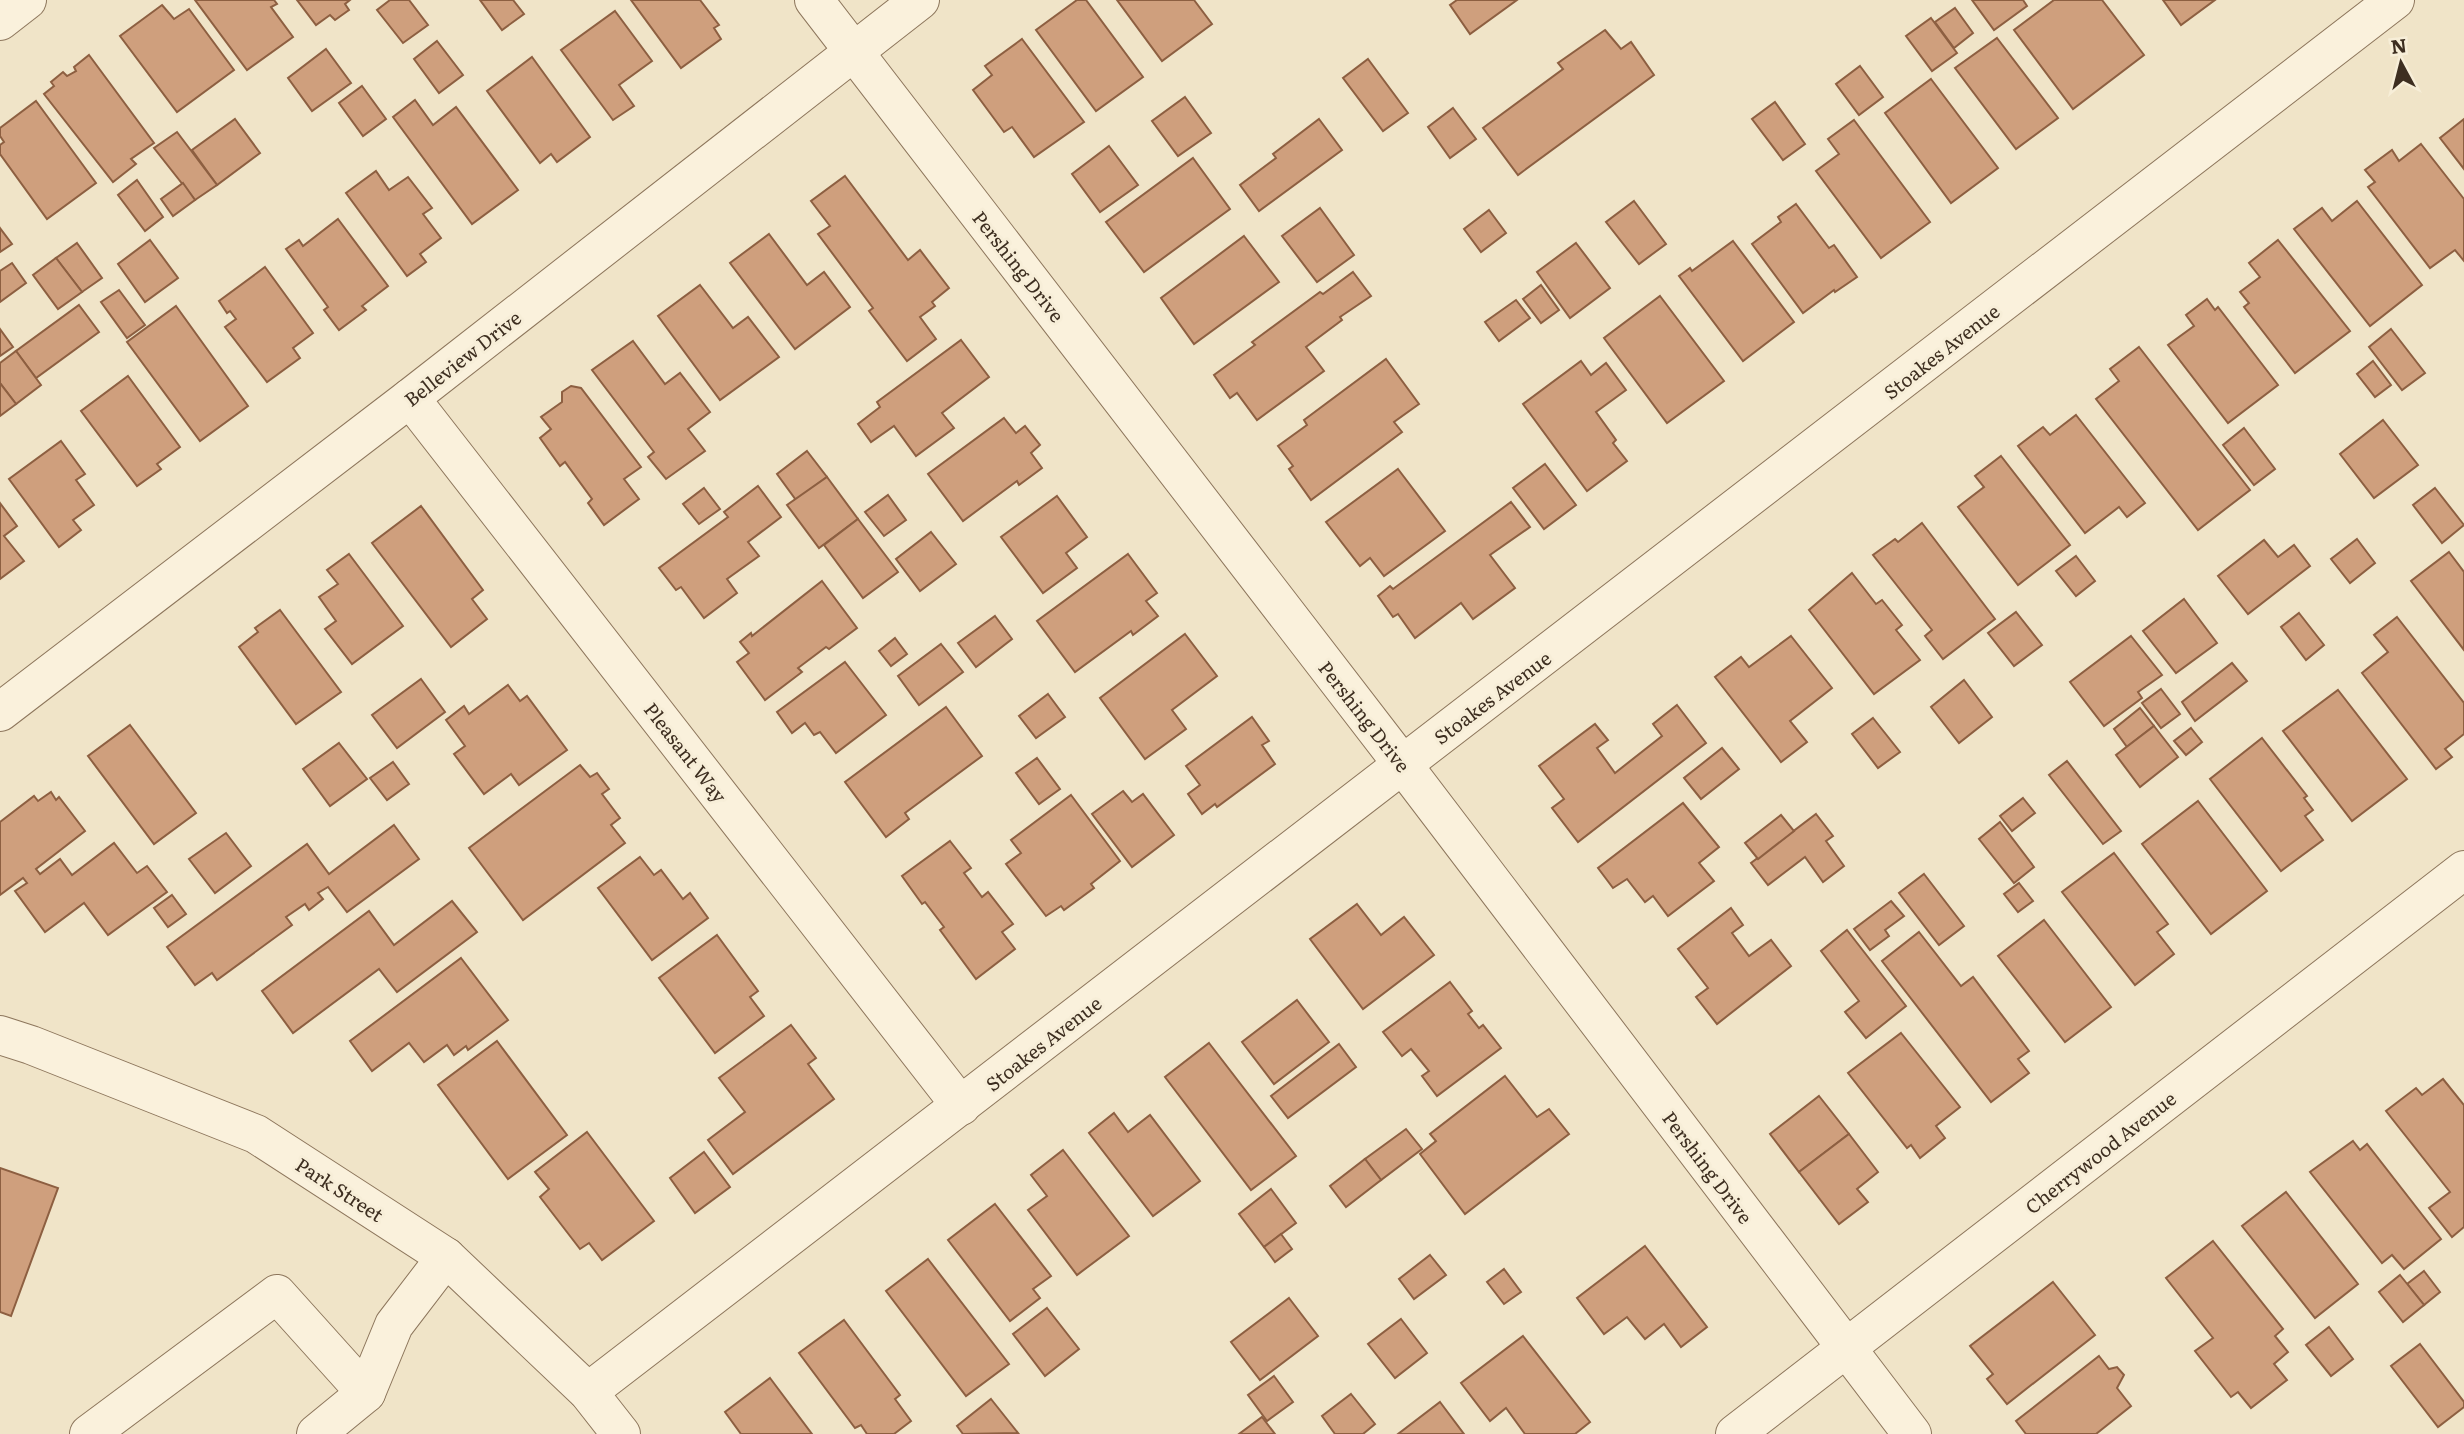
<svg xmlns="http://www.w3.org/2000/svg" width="2464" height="1434" font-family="Literata,serif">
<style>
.building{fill:#cf9f7d;stroke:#8d5f41;stroke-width:2}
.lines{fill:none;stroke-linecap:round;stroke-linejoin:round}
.minor-casing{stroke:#8d765c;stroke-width:40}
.minor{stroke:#faf1dc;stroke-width:38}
.labels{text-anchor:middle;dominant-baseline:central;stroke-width:6;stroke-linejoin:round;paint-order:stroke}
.street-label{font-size:19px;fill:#3d2e20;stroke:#f7eed8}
</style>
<rect width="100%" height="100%" fill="#f0e4c8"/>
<g class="building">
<polygon points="195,0 274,0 277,4 271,7 293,37 247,70"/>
<polygon points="297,0 350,0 345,4 349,10 335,20 330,15 316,25"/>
<polygon points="390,0 409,0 428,25 403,43 377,10"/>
<polygon points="480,0 513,0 524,14 502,30"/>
<polygon points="631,0 700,0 719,25 714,28 721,39 681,68"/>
<polygon points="1077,0 1086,0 1143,77 1096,111 1036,30"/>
<polygon points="1117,0 1194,0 1212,24 1162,61"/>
<polygon points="1457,0 1517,0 1470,34 1450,5"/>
<polygon points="1972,0 2023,0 2027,6 1994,30"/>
<polygon points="2054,0 2102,0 2144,55 2073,109 2014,30"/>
<polygon points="2163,0 2215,0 2181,25"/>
<polygon points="162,5 174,19 189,9 234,70 177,112 120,36"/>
<polygon points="1955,8 1973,33 1954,48 1935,22"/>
<polygon points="615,11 652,61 619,85 634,106 613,120 561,50"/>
<polygon points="1931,18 1957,53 1932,71 1906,36"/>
<polygon points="1605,30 1621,49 1631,42 1654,75 1518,175 1483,128 1563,69 1558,63"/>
<polygon points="1997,38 2058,118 2016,149 1955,68"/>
<polygon points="1022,39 1084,122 1034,157 1012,127 1004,132 973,90 992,75 985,66"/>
<polygon points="437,41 463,75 439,93 414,59"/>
<polygon points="326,49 351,83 312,111 288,78"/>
<polygon points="89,55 154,143 131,159 136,164 113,182 44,94 54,86 51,82 63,72 67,76 76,71 74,67"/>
<polygon points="532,57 590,137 557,162 551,154 540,163 487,91"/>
<polygon points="1368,59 1408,113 1383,131 1343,78"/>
<polygon points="1860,66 1883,97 1859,115 1836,84"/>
<polygon points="1931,79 1998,168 1951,203 1885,113"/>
<polygon points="362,86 386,119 363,136 339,103"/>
<polygon points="1185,97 1211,133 1178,156 1152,121"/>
<polygon points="415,100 433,125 456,107 518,190 472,224 393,117"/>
<polygon points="36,101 96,183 47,219 0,154 0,145 4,142 0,136 0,128"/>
<polygon points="1775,102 1805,144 1783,160 1752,119"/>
<polygon points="1453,108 1476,139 1450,158 1428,127"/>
<polygon points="235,119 260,153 217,185 192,150"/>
<polygon points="1319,119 1342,150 1259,211 1240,185 1276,158 1273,154"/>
<polygon points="2464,119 2464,169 2440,138"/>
<polygon points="1854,120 1930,222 1881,258 1816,171 1839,154 1828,139"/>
<polygon points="177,132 217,185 195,200 154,148"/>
<polygon points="2421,144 2464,199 2464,261 2455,250 2430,268 2368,187 2375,182 2365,170 2392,150 2399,161"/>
<polygon points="1109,146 1138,185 1100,212 1072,174"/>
<polygon points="1193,158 1230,209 1144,272 1106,222"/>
<polygon points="376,171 389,190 408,177 432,208 423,214 441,238 420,254 426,262 407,276 346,193"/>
<polygon points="845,176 908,260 920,250 949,288 932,302 935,306 920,317 936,339 907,361 869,311 873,308 818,234 830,226 811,201"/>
<polygon points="137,180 163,217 145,231 118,195"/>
<polygon points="183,183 195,200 173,216 161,199"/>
<polygon points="1634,201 1666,244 1639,264 1606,222"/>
<polygon points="2357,201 2422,285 2370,326 2294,229 2322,208 2332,221"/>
<polygon points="1796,204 1829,248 1834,245 1857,277 1835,292 1834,290 1803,313 1752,244 1781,222 1778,217"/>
<polygon points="1320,208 1354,255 1317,282 1282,236"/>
<polygon points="1489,210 1506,233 1481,252 1464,229"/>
<polygon points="338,219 388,286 362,306 366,310 339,330 324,310 328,307 286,249 299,240 303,246"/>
<polygon points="0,228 12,244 0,252"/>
<polygon points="769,234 807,285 824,272 850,307 795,349 730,263"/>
<polygon points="1244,236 1279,282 1194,344 1161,298"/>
<polygon points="150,240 178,278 145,302 118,264"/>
<polygon points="2278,240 2350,331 2295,373 2244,307 2249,303 2240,292 2260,277 2249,263"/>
<polygon points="1733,241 1794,322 1743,361 1679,276 1690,268 1692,271"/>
<polygon points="77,243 102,278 82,292 56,258"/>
<polygon points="1576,243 1610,288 1570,318 1537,272"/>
<polygon points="56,258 82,292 58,309 33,275"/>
<polygon points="12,263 26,283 0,302 0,271"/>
<polygon points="265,267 313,333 293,348 300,358 267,382 225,327 236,319 230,311 227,313 219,301"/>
<polygon points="1353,272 1371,296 1340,317 1342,320 1306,347 1324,371 1257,420 1237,393 1230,398 1214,375 1255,345 1252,342 1320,292 1323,294"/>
<polygon points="700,285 733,328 748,317 779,357 720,400 658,316"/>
<polygon points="1541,285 1559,310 1541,323 1523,299"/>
<polygon points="119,290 145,325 127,338 101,302"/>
<polygon points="1660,296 1724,381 1667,423 1604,338"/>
<polygon points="2207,299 2215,310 2218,307 2278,385 2228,423 2168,345 2194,326 2186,315"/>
<polygon points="1516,300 1530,318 1499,341 1485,322"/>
<polygon points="79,305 99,332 36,378 16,351"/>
<polygon points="176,306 248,406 200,441 127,342"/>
<polygon points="0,329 13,347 0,356"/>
<polygon points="2391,329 2425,373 2402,390 2369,347"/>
<polygon points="961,340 989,377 942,413 954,428 916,456 894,426 871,442 858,424 880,407 877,402"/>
<polygon points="633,341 665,384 680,373 710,412 688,429 705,451 666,479 648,457 654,452 592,370"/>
<polygon points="2139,347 2250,490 2198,530 2096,399 2119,381 2110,369"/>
<polygon points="16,351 41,385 16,404 0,383 0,363"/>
<polygon points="1386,359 1419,404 1394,422 1402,432 1311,500 1289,469 1293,466 1278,446 1307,425 1304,420"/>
<polygon points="1581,361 1591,375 1606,363 1626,390 1596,412 1616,440 1613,443 1627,461 1587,491 1523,404"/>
<polygon points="2373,361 2391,385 2375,397 2357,374"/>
<polygon points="128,376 180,447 157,464 161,469 137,486 81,411"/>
<polygon points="0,383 16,404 0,416"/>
<polygon points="571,386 581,388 641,467 624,479 639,499 604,525 588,503 592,499 565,462 560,466 540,438 551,429 541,417 562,402 562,392"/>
<polygon points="2076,415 2145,503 2127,517 2119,507 2085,533 2018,446 2043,427 2050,435"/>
<polygon points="1004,418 1016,433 1025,426 1040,445 1031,453 1042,468 1019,485 1017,481 963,521 928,474"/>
<polygon points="2383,420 2418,465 2374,498 2340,454"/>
<polygon points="2244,428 2275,469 2254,485 2223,445"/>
<polygon points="61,441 85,474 76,480 94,505 73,520 81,530 59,547 9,479"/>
<polygon points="807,451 827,477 796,500 777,474"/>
<polygon points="2001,456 2070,545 2018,585 1958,507 1984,487 1975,476"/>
<polygon points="1545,464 1576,505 1544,529 1513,488"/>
<polygon points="1398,469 1445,531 1384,576 1370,558 1360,566 1326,522"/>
<polygon points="827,477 858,519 819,548 787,505"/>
<polygon points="758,486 781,517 748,542 759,556 727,579 737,593 704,618 681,587 676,590 659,568 728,517 724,512"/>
<polygon points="704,488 720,509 699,524 683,504"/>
<polygon points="2435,488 2464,525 2442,543 2413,505"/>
<polygon points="888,495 906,520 884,536 865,512"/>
<polygon points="1057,496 1087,537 1066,553 1077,568 1043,593 1001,537"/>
<polygon points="1511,502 1530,527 1490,555 1515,588 1473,619 1461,603 1415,638 1398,614 1393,617 1378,596 1390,586 1393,589"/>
<polygon points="0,503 17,526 4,536 24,561 0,579"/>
<polygon points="421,506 483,590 472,599 487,619 451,647 372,543"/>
<polygon points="858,519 898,572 863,598 824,545"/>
<polygon points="1922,523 1995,619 1943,659 1925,636 1932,630 1873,555 1895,539 1898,542"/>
<polygon points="931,532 956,564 920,591 896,559"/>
<polygon points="2357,539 2375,563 2350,583 2331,559"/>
<polygon points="2264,540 2278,557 2294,545 2310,566 2248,614 2218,576"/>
<polygon points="2449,552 2464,572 2464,650 2411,581"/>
<polygon points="349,554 403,626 352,664 325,629 336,621 319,597 338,584 327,570"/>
<polygon points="1128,554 1157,593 1146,601 1158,616 1133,635 1131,631 1075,672 1037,621"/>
<polygon points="2076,556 2095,581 2076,596 2056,571"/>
<polygon points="1852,573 1876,604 1882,600 1902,625 1896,630 1920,660 1874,694 1809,610"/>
<polygon points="822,581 857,628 829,649 826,647 798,668 802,672 765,700 737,662 749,653 740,642 751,633 752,636"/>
<polygon points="2184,599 2217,643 2176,673 2143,631"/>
<polygon points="280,610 341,692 296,724 239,647 258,632 255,628"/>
<polygon points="2016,612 2042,645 2014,666 1988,633"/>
<polygon points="2299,613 2324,645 2306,660 2281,627"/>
<polygon points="995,616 1012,639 976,667 958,643"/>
<polygon points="2397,617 2464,703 2464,734 2445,749 2452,757 2436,769 2362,673 2388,652 2374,635"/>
<polygon points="1185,634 1217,676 1172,710 1186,729 1145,759 1100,698"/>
<polygon points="1791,636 1832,688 1790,721 1807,742 1781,762 1715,677 1741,657 1749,667"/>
<polygon points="2131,636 2162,675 2138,692 2142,698 2104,726 2070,682"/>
<polygon points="895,638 907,654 891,666 879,651"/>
<polygon points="941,644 963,672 919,705 898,676"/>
<polygon points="845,662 886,715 836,753 820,732 814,735 805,723 792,733 777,712"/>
<polygon points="2232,663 2247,681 2195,721 2182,702"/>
<polygon points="421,679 445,712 397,748 372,715"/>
<polygon points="1964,680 1992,717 1959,743 1931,707"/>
<polygon points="508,685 520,701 527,696 567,750 519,785 511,774 484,794 454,754 465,746 446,720 464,706 469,714"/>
<polygon points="2161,689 2180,714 2161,728 2142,703"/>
<polygon points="2338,690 2407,779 2352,821 2283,731"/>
<polygon points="1048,694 1065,717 1036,738 1019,716"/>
<polygon points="1677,705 1706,743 1578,842 1552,808 1564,799 1539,766 1595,724 1608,740 1597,748 1615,773 1662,736 1653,724"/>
<polygon points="946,707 982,756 905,813 909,819 886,837 845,782"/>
<polygon points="2140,708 2154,726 2127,747 2114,729"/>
<polygon points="1252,717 1269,741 1262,745 1275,764 1217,807 1215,804 1202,814 1188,794 1200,785 1186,766"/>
<polygon points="1873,718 1900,752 1878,768 1852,734"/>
<polygon points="130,725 196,813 154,844 88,756"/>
<polygon points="2154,726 2178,757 2140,787 2116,755"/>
<polygon points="2191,728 2202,742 2186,755 2174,741"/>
<polygon points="2262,738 2307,796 2304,798 2313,810 2305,816 2323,840 2281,871 2210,779"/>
<polygon points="339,743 367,779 330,806 303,769"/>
<polygon points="1722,748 1739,769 1701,799 1684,778"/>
<polygon points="1037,758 1060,789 1039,804 1016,773"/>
<polygon points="2067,761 2121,831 2103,844 2049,775"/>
<polygon points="393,762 409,784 387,800 370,778"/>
<polygon points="580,765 590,777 597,773 609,789 602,794 620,818 611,825 625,843 523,920 469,848"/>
<polygon points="1123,791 1132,802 1143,794 1174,835 1132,867 1092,814"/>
<polygon points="51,792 56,800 59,797 85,831 36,869 40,874 60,859 72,875 114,843 137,873 147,866 167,892 108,935 84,903 45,932 15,891 27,883 23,878 0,895 0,822 34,796 38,801"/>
<polygon points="1071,795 1120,861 1091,884 1094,888 1064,910 1061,906 1046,916 1006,864 1021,853 1011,840"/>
<polygon points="2023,798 2035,813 2012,831 2000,816"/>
<polygon points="2198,801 2267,891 2211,934 2142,844"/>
<polygon points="1683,803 1719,847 1699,863 1714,881 1668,916 1653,896 1645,902 1627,879 1613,888 1598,868"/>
<polygon points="1816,814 1833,836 1826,841 1844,866 1823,882 1805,857 1768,885 1751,863"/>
<polygon points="1781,815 1794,831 1758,859 1745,843"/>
<polygon points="2000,822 2034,867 2014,883 1979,839"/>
<polygon points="394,825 419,859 347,912 328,887 318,893 323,899 309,910 305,904 286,917 292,925 217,980 212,973 195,985 167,947 307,844 329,874"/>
<polygon points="226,833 251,866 215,893 189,859"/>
<polygon points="950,841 971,868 964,873 982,897 988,892 1013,924 1002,932 1015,949 976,979 940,930 944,927 925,902 922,904 902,876"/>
<polygon points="2114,853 2168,924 2157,932 2174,954 2135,985 2062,892"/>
<polygon points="640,857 654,875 661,870 683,899 690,893 708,918 652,960 598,888"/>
<polygon points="1924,874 1964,926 1939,945 1899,893"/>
<polygon points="2019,883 2033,901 2018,912 2004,894"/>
<polygon points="172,895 186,914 168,927 154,908"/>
<polygon points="452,901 477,932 397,992 379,969 293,1033 262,991 369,911 394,945"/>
<polygon points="1891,901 1904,916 1885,930 1889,936 1870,950 1854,929"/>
<polygon points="1357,904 1381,935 1404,917 1434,955 1363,1009 1310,939"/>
<polygon points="1731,908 1743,925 1732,933 1749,956 1771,940 1791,966 1717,1024 1696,997 1708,988 1678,949"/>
<polygon points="2044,920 2111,1007 2065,1042 1998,956"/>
<polygon points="1847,930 1906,1006 1866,1038 1845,1012 1859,1001 1821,951"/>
<polygon points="1919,932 1961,986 1973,977 2029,1051 2018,1059 2029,1073 1991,1102 1882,961"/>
<polygon points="717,935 758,991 750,997 764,1016 715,1053 659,978"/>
<polygon points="461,958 508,1020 468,1050 466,1046 454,1055 447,1045 424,1062 409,1043 372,1071 350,1041"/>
<polygon points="1450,982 1472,1011 1468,1014 1479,1028 1483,1025 1501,1048 1437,1096 1422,1076 1429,1071 1411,1049 1402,1056 1383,1032"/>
<polygon points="1297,1000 1329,1042 1274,1084 1242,1042"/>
<polygon points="791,1025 816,1058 808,1064 834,1099 733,1174 708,1140 745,1112 719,1078"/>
<polygon points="1901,1033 1960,1107 1936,1126 1945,1138 1920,1158 1911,1145 1907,1148 1848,1073"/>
<polygon points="497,1041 567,1135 508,1179 438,1085"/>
<polygon points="1209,1043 1296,1156 1251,1190 1165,1077"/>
<polygon points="1339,1044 1356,1067 1288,1118 1271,1096"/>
<polygon points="1505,1076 1537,1117 1549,1109 1569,1134 1465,1214 1420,1154 1436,1141 1430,1134"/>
<polygon points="2443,1079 2464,1105 2464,1227 2452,1237 2429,1208 2450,1192 2386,1111 2416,1088 2422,1095"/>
<polygon points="1819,1096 1849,1134 1799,1172 1770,1134"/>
<polygon points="1114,1113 1128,1132 1150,1115 1200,1181 1153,1216 1089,1133"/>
<polygon points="1406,1129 1422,1149 1381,1180 1365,1159"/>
<polygon points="587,1132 654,1221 602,1260 589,1243 580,1249 540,1197 549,1189 535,1172"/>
<polygon points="1849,1134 1878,1172 1857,1189 1868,1202 1839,1224 1799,1172"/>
<polygon points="2353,1141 2360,1150 2367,1144 2441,1239 2404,1269 2392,1255 2382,1263 2310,1172"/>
<polygon points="1063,1150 1129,1236 1077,1275 1028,1210 1047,1196 1031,1175"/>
<polygon points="704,1152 730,1187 695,1213 670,1178"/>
<polygon points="1365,1159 1381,1180 1346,1207 1330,1186"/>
<polygon points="0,1168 58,1188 11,1316 0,1312"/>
<polygon points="1271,1189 1296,1223 1264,1247 1239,1214"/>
<polygon points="2286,1192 2358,1284 2315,1318 2242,1226"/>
<polygon points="995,1204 1051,1276 1033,1289 1040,1298 1010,1321 948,1240"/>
<polygon points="1281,1234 1292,1249 1275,1262 1264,1247"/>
<polygon points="2213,1241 2283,1329 2275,1336 2288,1352 2274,1364 2287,1380 2251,1408 2238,1392 2231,1397 2195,1351 2213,1338 2166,1278"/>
<polygon points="1645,1246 1707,1327 1681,1347 1664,1324 1645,1339 1627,1317 1604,1334 1577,1298"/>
<polygon points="1430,1255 1446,1275 1414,1299 1399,1279"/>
<polygon points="928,1259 1009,1364 966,1396 886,1291"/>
<polygon points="1504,1269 1521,1292 1504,1304 1487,1282"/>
<polygon points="2424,1271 2440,1292 2424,1305 2407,1284"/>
<polygon points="2400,1275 2424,1305 2403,1322 2379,1292"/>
<polygon points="2053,1282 2095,1335 2007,1404 1987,1379 1993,1374 1970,1346"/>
<polygon points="1289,1298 1318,1336 1260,1380 1231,1342"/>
<polygon points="1047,1308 1079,1349 1045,1376 1013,1334"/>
<polygon points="1401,1319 1427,1353 1395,1378 1368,1344"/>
<polygon points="844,1320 900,1395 895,1399 911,1421 894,1434 867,1434 861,1425 855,1428 799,1353"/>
<polygon points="2329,1327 2353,1359 2331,1376 2306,1345"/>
<polygon points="1523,1336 1590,1422 1575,1434 1525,1434 1506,1408 1490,1421 1461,1383"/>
<polygon points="2420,1344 2464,1402 2464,1407 2438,1427 2391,1366"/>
<polygon points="2099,1356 2109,1369 2117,1367 2124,1375 2117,1388 2131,1406 2096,1434 2026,1434 2016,1421"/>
<polygon points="1274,1376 1293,1402 1267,1421 1248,1395"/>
<polygon points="770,1378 812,1434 741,1434 725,1412"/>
<polygon points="1351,1394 1375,1424 1363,1434 1335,1434 1322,1416"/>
<polygon points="991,1399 1018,1433 963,1434 957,1426"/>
<polygon points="1440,1402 1464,1434 1398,1434"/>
<polygon points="1262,1417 1275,1434 1239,1434"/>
</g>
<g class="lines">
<defs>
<g id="minor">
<polyline points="814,0 1403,765 1912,1434"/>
<polyline points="0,21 27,0"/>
<polyline points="410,398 961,1106"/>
<polyline points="0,712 410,398 920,0"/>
<polyline points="0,1035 31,1045 256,1134 446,1257 588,1392 621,1434"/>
<polyline points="588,1392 2395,0"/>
<polyline points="89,1434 277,1294 366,1393"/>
<polyline points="316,1434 366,1393 394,1325 446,1257"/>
<polyline points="1735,1434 2464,870"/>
</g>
</defs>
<use href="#minor" class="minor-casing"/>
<use href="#minor" class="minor"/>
</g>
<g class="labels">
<g class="street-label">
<text transform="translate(1019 266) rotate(52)">Pershing Drive</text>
<text transform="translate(1941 351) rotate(-38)">Stoakes Avenue</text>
<text transform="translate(462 358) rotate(-38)">Belleview Drive</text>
<text transform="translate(1492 697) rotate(-37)">Stoakes Avenue</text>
<text transform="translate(1365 716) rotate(52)">Pershing Drive</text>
<text transform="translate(686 752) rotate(52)">Pleasant Way</text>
<text transform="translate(1043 1043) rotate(-38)">Stoakes Avenue</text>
<text transform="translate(2100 1152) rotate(-38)">Cherrywood Avenue</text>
<text transform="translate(1708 1167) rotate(53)">Pershing Drive</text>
<text transform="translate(340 1189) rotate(33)">Park Street</text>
</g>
</g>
<g transform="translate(2401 63) rotate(353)" stroke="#f7eed8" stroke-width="5" paint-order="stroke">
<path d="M0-5L12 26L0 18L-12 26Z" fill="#3d2e20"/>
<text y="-10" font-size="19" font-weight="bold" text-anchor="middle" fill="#3d2e20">N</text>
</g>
</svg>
